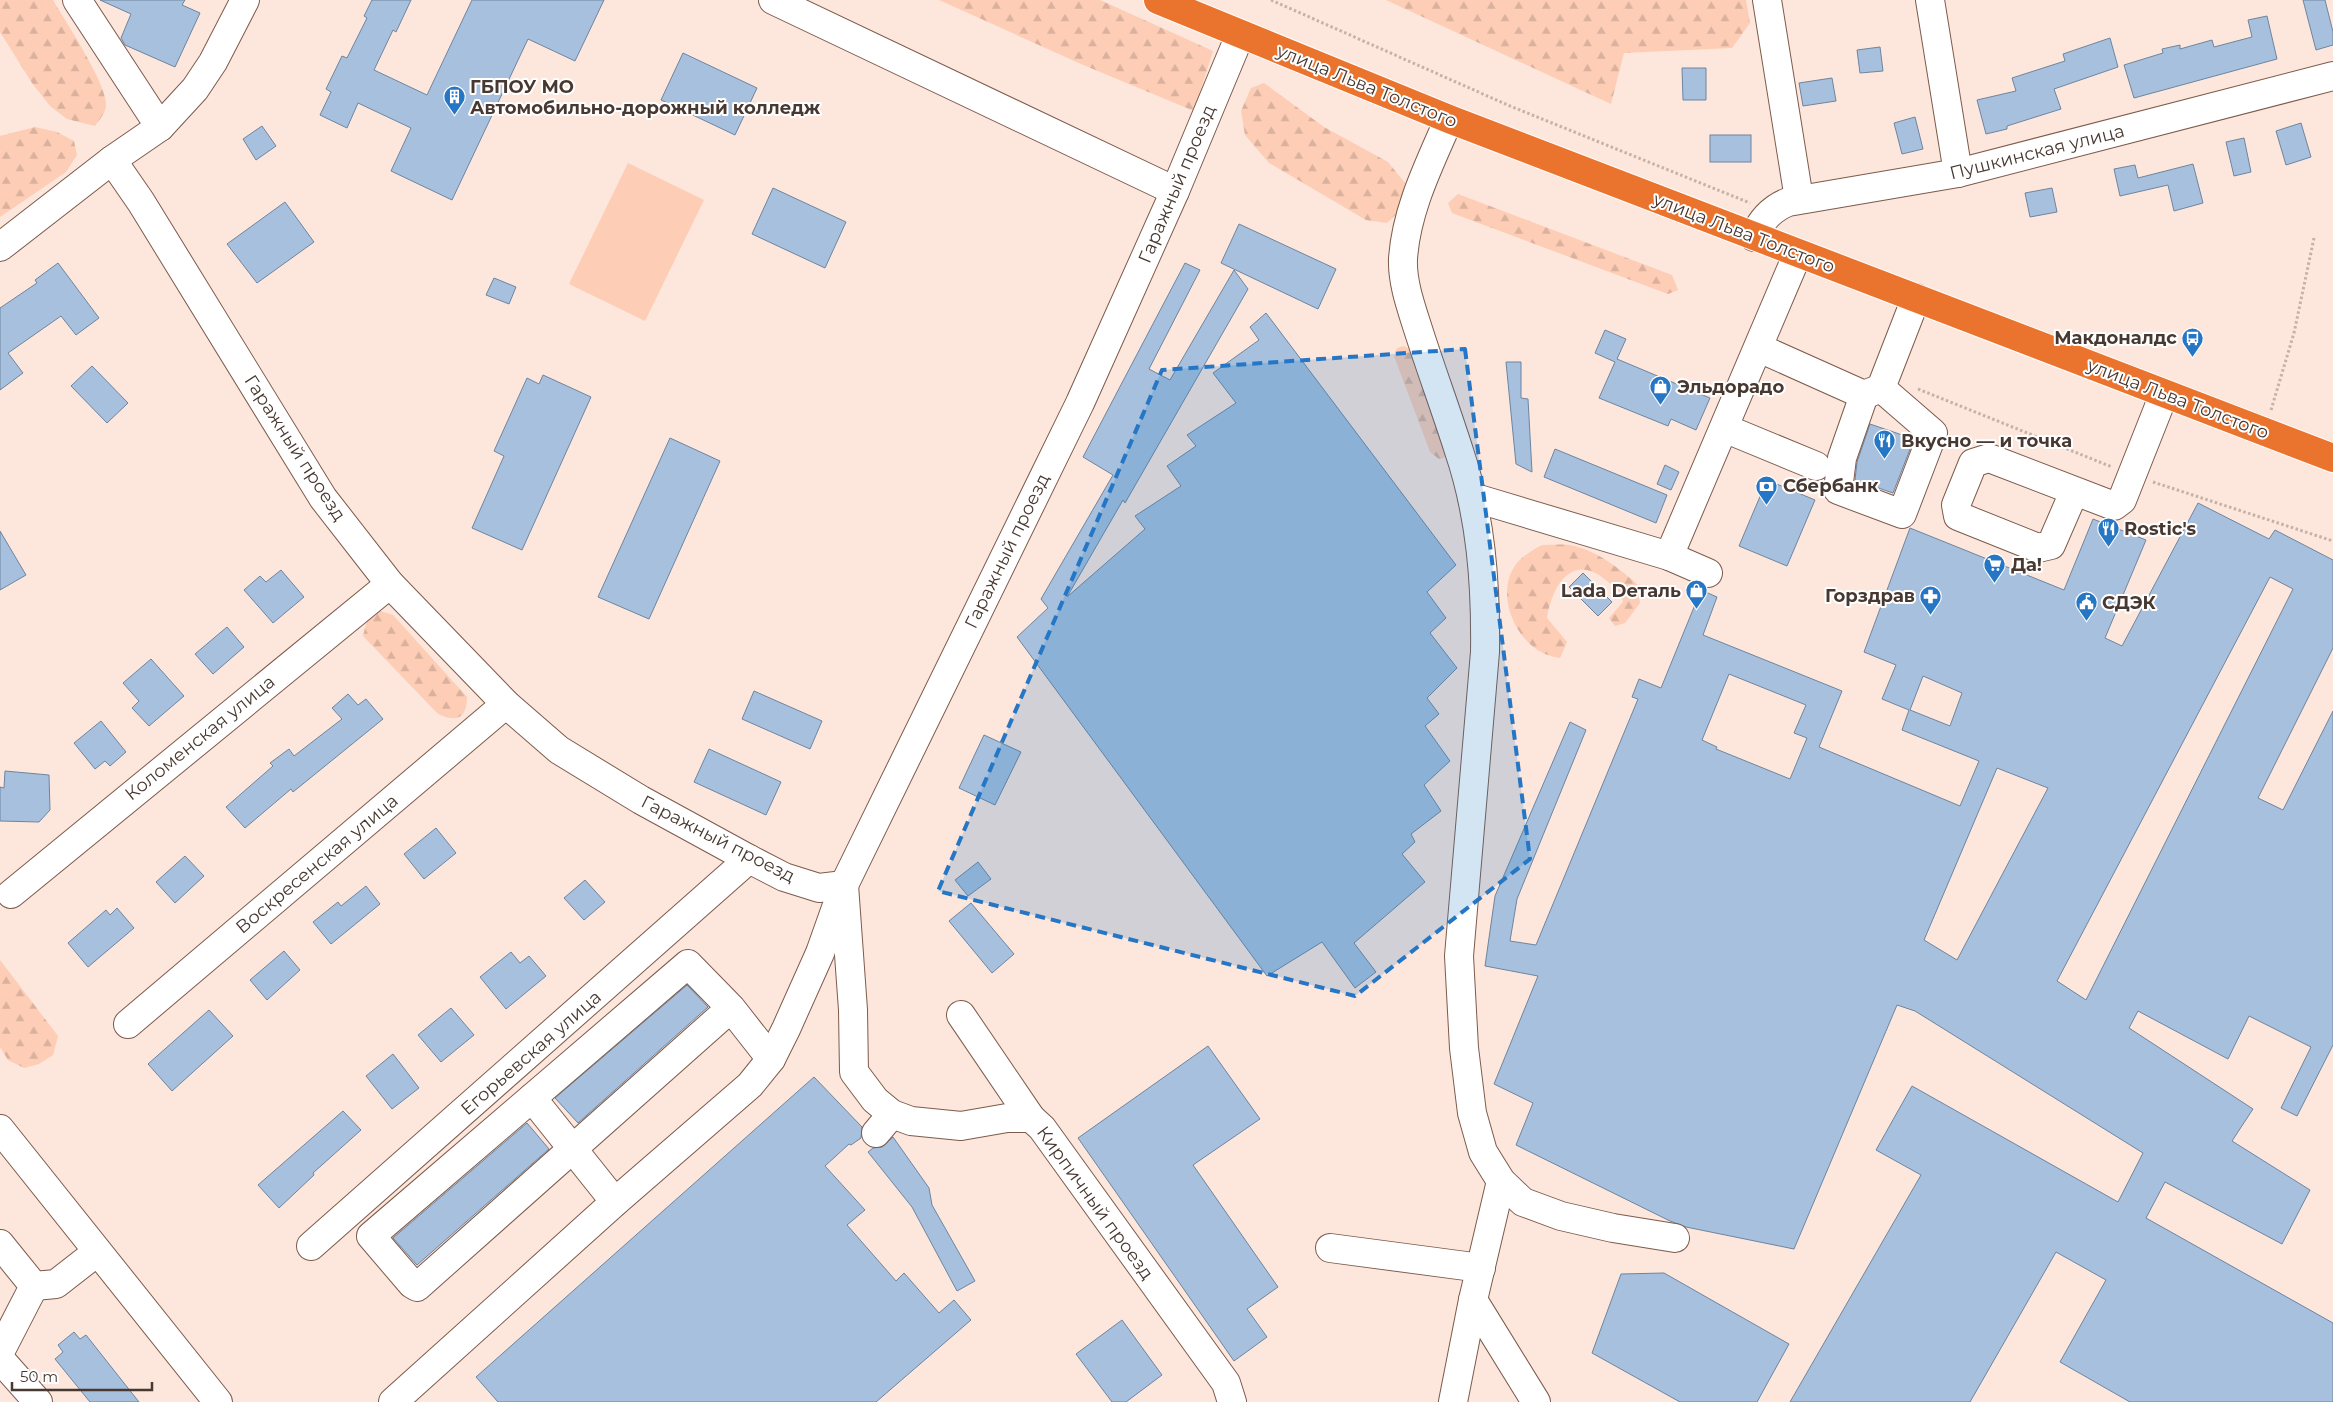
<svg xmlns="http://www.w3.org/2000/svg" width="2333" height="1402" font-family="Montserrat,sans-serif">
<style>
.forest{fill:url(#forest-firs)}
.pitch{fill:#fdcdb6}
.building{fill:#a7c0dd;stroke:#6d85a0;fill-rule:evenodd}
.lines{fill:none;stroke-linecap:round;stroke-linejoin:round}
.minor-casing{stroke:#7c5b4c;stroke-width:30}
.highway-casing{stroke:#fff;stroke-width:30}
.path{stroke:#c5b1a7;stroke-width:3;stroke-dasharray:2.5 2.5;stroke-linecap:butt}
.minor{stroke:#fff;stroke-width:28}
.highway{stroke:#ea742e;stroke-width:28}
.marked{fill:#2576c5;fill-opacity:0.2;stroke:#2576c5;stroke-width:4;stroke-dasharray:10 6;stroke-linejoin:round}
.labels{text-anchor:middle;dominant-baseline:central;stroke-width:4;stroke-linejoin:round;paint-order:stroke}
.street-label{font-size:18px;fill:#473831;stroke:#fff}
.poi-label{font-size:18px;font-weight:bold;fill:#473831;stroke:#fff;text-anchor:start}
</style>
<defs>
<pattern id="forest-firs" width="22" height="20" patternUnits="userSpaceOnUse" patternTransform="scale(1.25)"><rect width="22" height="20" fill="#fdcdb6"/><path d="M5 1l3.5 6h-7zM16 11l3.5 6h-7z" fill="#dab19d"/></pattern>
</defs>
<rect width="100%" height="100%" fill="#fde6db"/>
<g class="forest">
<path d="M 0,0 L 53,0 C 65,21 108,85 106,106 C 105,114 99,120 95,126 L 67,119 L 50,106 L 32,83 L 0,32 Z"/>
<polygon points="939,0 1100,0 1213,51 1194,111 1081,64"/>
<polygon points="1386,0 1746,0 1750,23 1732,48 1624,53 1611,104"/>
<polygon points="1264,83 1324,127 1388,162 1405,183 1402,209 1387,223 1366,220 1269,163 1245,135 1241,111 1251,88"/>
<polygon points="35,127 57,132 74,141 77,155 66,172 0,217 0,136"/>
<polygon points="1458,194 1672,275 1678,290 1668,294 1452,213 1448,203"/>
<polygon points="1404,346 1411,350 1451,446 1446,457 1439,459 1430,452 1394,356 1397,348"/>
<path d="M 1542,545 C 1551,545 1561,544 1570,545 C 1596,550 1619,568 1638,585 L 1640,603 L 1625,623 L 1615,626 L 1609,618 L 1623,602 C 1621,591 1616,588 1607,581 C 1573,551 1552,585 1547,618 L 1567,642 L 1560,658 C 1555,657 1550,656 1545,654 C 1514,641 1494,591 1517,563 C 1524,555 1533,550 1542,545 Z"/>
<path d="M 377,610 L 393,615 L 467,697 C 467,718 457,723 438,714 L 363,636 L 367,620 Z"/>
<polygon points="0,960 58,1036 53,1055 39,1064 24,1068 8,1060 0,1047"/>
</g>
<polygon class="pitch" points="628,163 704,200 645,321 569,284"/>
<g class="building">
<polygon points="100,0 185,0 182,5 200,13 175,67 125,45 121,38 131,14"/>
<polygon points="372,0 411,0 396,32 393,30 374,70 427,95 472,0 604,0 575,61 528,39 452,200 391,171 411,128 358,103 347,128 320,115 331,92 326,89 342,56 347,58 367,18 364,16"/>
<polygon points="2303,0 2325,0 2333,32 2333,45 2316,50"/>
<polygon points="2267,16 2277,59 2134,98 2124,65 2163,53 2162,49 2180,45 2180,49 2212,40 2214,47 2252,37 2248,20"/>
<polygon points="2110,38 2118,67 2054,89 2061,109 2007,126 2007,129 1986,134 1977,100 2016,91 2012,78 2065,61 2063,54"/>
<polygon points="1880,47 1883,71 1860,73 1857,50"/>
<polygon points="683,53 757,88 735,135 661,100"/>
<polygon points="1682,68 1706,68 1706,100 1683,100"/>
<polygon points="1832,78 1836,101 1803,106 1799,83"/>
<polygon points="1915,117 1923,149 1902,154 1894,123"/>
<polygon points="2301,123 2311,157 2286,165 2276,131"/>
<polygon points="262,126 276,146 256,160 243,139"/>
<rect x="1710" y="135" width="41" height="27"/>
<polygon points="2244,138 2251,172 2234,176 2226,142"/>
<polygon points="2193,164 2203,203 2174,211 2168,185 2120,196 2114,169 2135,165 2138,178"/>
<polygon points="773,188 846,222 825,268 752,234"/>
<polygon points="2052,188 2057,212 2030,217 2025,193"/>
<polygon points="285,202 314,242 257,283 227,244"/>
<polygon points="1239,224 1336,269 1318,309 1221,263"/>
<polygon points="58,263 99,318 76,335 61,316 8,353 23,373 0,390 0,308 37,283 35,280"/>
<polygon points="1185,263 1200,270 1149,369 1170,380 1234,270 1248,289 1125,503 1123,500 1067,597 1145,529 1135,516 1181,486 1167,466 1196,446 1187,435 1236,403 1213,373 1259,340 1250,327 1266,313 1456,565 1427,592 1446,618 1430,633 1457,668 1427,698 1439,714 1425,726 1450,761 1424,785 1441,811 1411,834 1415,842 1402,854 1425,882 1354,943 1376,972 1355,988 1322,942 1267,976 1017,637 1048,608 1041,599 1113,475 1083,457"/>
<polygon points="494,278 516,287 509,304 486,295"/>
<polygon points="1605,330 1626,339 1617,359 1710,398 1696,430 1671,419 1668,426 1599,398 1615,362 1595,353"/>
<polygon points="1506,362 1521,362 1521,398 1528,399 1532,472 1516,464"/>
<polygon points="92,366 128,403 107,423 71,386"/>
<polygon points="543,375 591,397 522,550 472,528 504,456 494,451 527,378 539,384"/>
<polygon points="1870,424 1914,439 1893,493 1855,480 1857,462"/>
<polygon points="670,438 720,461 649,619 598,597"/>
<polygon points="1555,449 1667,495 1656,523 1544,477"/>
<polygon points="1665,465 1679,472 1671,490 1657,484"/>
<polygon points="1767,480 1815,500 1787,566 1739,546"/>
<path d="M 2198,503 L 2269,539 L 2275,530 L 2333,560 L 2333,648 L 2258,798 L 2283,810 L 2333,711 L 2333,1045 L 2297,1116 L 2281,1108 L 2311,1047 L 2249,1016 L 2228,1059 L 2138,1011 L 2129,1028 L 2253,1109 L 2232,1141 L 2310,1190 L 2282,1244 L 2165,1182 L 2146,1218 L 2333,1323 L 2333,1402 L 2130,1402 L 2060,1362 L 2106,1280 L 2056,1252 L 1970,1402 L 1790,1402 L 1921,1175 L 1876,1150 L 1912,1086 L 2118,1202 L 2143,1153 L 1915,1011 L 1897,1005 L 1794,1249 L 1686,1227 L 1670,1221 L 1516,1145 L 1533,1103 L 1494,1084 L 1538,976 L 1485,966 L 1495,896 L 1570,722 L 1586,730 L 1517,899 L 1510,941 L 1536,945 L 1638,699 L 1632,697 L 1639,679 L 1661,688 L 1701,590 L 1717,597 L 1703,635 L 1842,691 L 1819,747 L 1960,806 L 1979,761 L 1902,730 L 1909,710 L 1882,699 L 1896,665 L 1864,652 L 1910,528 L 2064,590 L 2093,519 L 2146,540 L 2105,638 L 2122,646 ZM 2270,577 L 2293,589 L 2086,1000 L 2057,981 ZM 1729,674 L 1806,705 L 1794,733 L 1807,738 L 1790,779 L 1716,749 L 1717,747 L 1702,740 ZM 1923,676 L 1962,693 L 1950,726 L 1910,710 ZM 1997,768 L 2048,788 L 1957,960 L 1924,940 Z"/>
<polygon points="0,531 26,575 0,590"/>
<polygon points="281,570 304,597 273,623 244,590 260,576 266,582"/>
<polygon points="1583,573 1612,602 1598,616 1569,587"/>
<polygon points="227,627 244,647 213,674 195,654"/>
<polygon points="151,659 184,696 149,726 132,708 139,701 123,683"/>
<polygon points="754,691 822,721 810,749 742,719"/>
<polygon points="348,694 358,705 366,699 383,719 293,792 291,789 245,828 226,807 273,766 270,763 289,749 294,756 342,719 332,708"/>
<polygon points="101,721 126,752 110,766 105,761 95,769 74,743"/>
<polygon points="984,735 1021,752 995,805 959,788"/>
<polygon points="709,749 781,782 766,815 694,782"/>
<polygon points="5,771 49,775 50,810 39,822 0,821 0,787 4,788"/>
<polygon points="436,828 456,853 424,879 404,854"/>
<polygon points="185,856 204,876 175,903 156,882"/>
<polygon points="978,862 991,879 968,896 955,880"/>
<polygon points="585,880 605,902 584,920 564,898"/>
<polygon points="366,886 380,904 331,944 313,922 338,902 341,906"/>
<polygon points="971,903 1014,954 992,973 949,921"/>
<polygon points="117,908 134,928 88,967 68,943 106,910 110,915"/>
<polygon points="284,951 300,970 267,1000 250,980"/>
<polygon points="511,952 520,963 529,956 546,976 506,1009 480,977"/>
<polygon points="687,985 708,1007 578,1123 555,1098"/>
<polygon points="451,1008 474,1035 441,1062 418,1035"/>
<polygon points="209,1010 233,1036 172,1091 148,1064"/>
<polygon points="1208,1046 1260,1119 1193,1165 1278,1287 1247,1309 1267,1337 1234,1361 1078,1138"/>
<polygon points="393,1054 419,1088 392,1109 366,1076"/>
<polygon points="814,1077 862,1127 861,1138 851,1145 849,1144 825,1166 865,1210 847,1225 896,1281 904,1273 939,1313 954,1300 971,1320 876,1402 498,1402 476,1377"/>
<polygon points="343,1111 361,1130 313,1173 314,1175 279,1208 258,1185"/>
<polygon points="527,1123 549,1149 417,1265 393,1238"/>
<polygon points="893,1137 929,1188 932,1205 975,1281 957,1291 912,1207 868,1152 873,1148 882,1147"/>
<polygon points="1664,1273 1789,1344 1757,1402 1680,1402 1592,1353 1621,1274"/>
<polygon points="1122,1320 1162,1375 1126,1402 1112,1402 1076,1354"/>
<polygon points="74,1332 80,1339 86,1335 139,1402 90,1402 55,1359 63,1352 58,1345"/>
</g>
<g class="lines">
<defs>
<g id="minor">
<polyline points="77,0 160,127"/>
<polyline points="773,0 1175,191"/>
<polyline points="1767,0 1799,199"/>
<polyline points="1930,0 1958,173"/>
<path d="M 1449,119 C 1430,163 1406,210 1403,259 C 1402,282 1411,307 1418,329 C 1431,370 1446,410 1459,451 C 1481,516 1486,584 1485,652 L 1459,956 L 1464,1048 L 1472,1113 L 1483,1152 L 1501,1181 L 1523,1202 L 1561,1216 L 1613,1228 L 1675,1238"/>
<polyline points="112,160 141,202 323,498 390,584 506,704 559,750 641,800 749,859 784,877 819,888 844,885 1080,403 1175,191 1240,35"/>
<path d="M 1754,237 C 1761,220 1771,209 1788,202 L 1958,173 L 2333,76"/>
<polyline points="0,247 112,160 160,127 195,89 213,62 245,0"/>
<polyline points="1759,348 1864,395 1881,388 1916,298"/>
<polyline points="1864,395 1842,458 1838,490 1902,514 1933,433 1881,388"/>
<polyline points="1724,428 1816,466"/>
<polyline points="2074,492 2051,545 2038,548 1958,516 1956,505 1973,463 1989,458 2114,506 2122,500 2164,394"/>
<polyline points="1472,497 1669,556 1708,573"/>
<polyline points="1669,556 1798,253"/>
<polyline points="844,885 853,1010 854,1072 875,1100 892,1114 911,1121 961,1126 1007,1118 1031,1118 1042,1128 1226,1383 1232,1402"/>
<polyline points="11,894 390,584"/>
<polyline points="731,1008 688,964 371,1236 412,1284 417,1287 731,1008 771,1059"/>
<polyline points="961,1015 1031,1118"/>
<polyline points="128,1024 506,704"/>
<polyline points="532,1098 615,1202"/>
<polyline points="0,1129 218,1402"/>
<polyline points="876,1133 892,1114"/>
<polyline points="1501,1181 1473,1300 1536,1402"/>
<polyline points="0,1244 34,1286 0,1352"/>
<polyline points="311,1246 749,859"/>
<polyline points="1330,1248 1481,1268"/>
<polyline points="34,1286 56,1284 97,1252"/>
<polyline points="0,1359 38,1402"/>
<polyline points="393,1402 615,1202 750,1085 771,1059 786,1029 820,953 842,891"/>
<polyline points="1453,1402 1473,1300"/>
</g>
<polyline id="highway" points="1158,0 1449,119 2333,458"/>
</defs>
<use href="#minor" class="minor-casing"/>
<use href="#highway" class="highway-casing"/>
<g class="path">
<polyline points="1271,0 1510,106 1750,203"/>
<polyline points="1918,389 2112,467"/>
<polyline points="2271,410 2294,333 2314,238"/>
<polyline points="2153,482 2333,541"/>
</g>
<use href="#minor" class="minor"/>
<use href="#highway" class="highway"/>
</g>
<path class="marked" d="M 1465,349 L 1530,859 L 1355,996 L 938,891 L 1162,370 Z"/>
<defs>
<symbol id="building-pin" viewBox="-11 -11 22 30"><path d="M0 17L-7.5 6A9.5 9.5 0 1 1 7.5 6Z" fill="#2576c5" stroke="#fff"/><path d="M-4-6H4V6H1V3H-1V6H-4ZM-2.5-4.3h1.7v1.8h-1.7ZM.8-4.3h1.7v1.8H.8ZM-2.5-1h1.7V.8h-1.7ZM.8-1h1.7V.8H.8Z" fill="#fff"/></symbol>
<symbol id="bus-pin" viewBox="-11 -11 22 30"><path d="M0 17L-7.5 6A9.5 9.5 0 1 1 7.5 6Z" fill="#2576c5" stroke="#fff"/><path d="M-5-6H5V4H4V6H2V4H-2V6H-4V4H-5ZM-3.5-4V0h7V-4ZM-3.5 1.2v1.5H-2V1.2ZM2 1.2v1.5H3.5V1.2Z" fill="#fff"/></symbol>
<symbol id="shop-pin" viewBox="-11 -11 22 30"><path d="M0 17L-7.5 6A9.5 9.5 0 1 1 7.5 6Z" fill="#2576c5" stroke="#fff"/><path d="M-5-2.5h2.3a2.7 3.5 0 0 1 5.4 0H5L5.5 6h-11ZM-1.5-2.5h3a1.5 2.3 0 0 0-3 0Z" fill="#fff"/></symbol>
<symbol id="restaurant-pin" viewBox="-11 -11 22 30"><path d="M0 17L-7.5 6A9.5 9.5 0 1 1 7.5 6Z" fill="#2576c5" stroke="#fff"/><path d="M-5-6h1v4h1v-4h1v4h1v-4h1v5L-1.5 .5V6h-2V.5L-5-1ZM5-6V6H3V1.5H1.5Q1.5-4 5-6Z" fill="#fff"/></symbol>
<symbol id="bank-pin" viewBox="-11 -11 22 30"><path d="M0 17L-7.5 6A9.5 9.5 0 1 1 7.5 6Z" fill="#2576c5" stroke="#fff"/><path d="M-6-4H6V4H-6ZM0-2.3a2.3 2.3 0 1 0 0 4.6a2.3 2.3 0 1 0 0-4.6Z" fill="#fff"/></symbol>
<symbol id="supermarket-pin" viewBox="-11 -11 22 30"><path d="M0 17L-7.5 6A9.5 9.5 0 1 1 7.5 6Z" fill="#2576c5" stroke="#fff"/><path d="M-6-5.5h2.5l.6 2H6L4.5 2H-2.5L-4.4-4H-6ZM-1.5 3.2a1.3 1.3 0 1 0 .1 0ZM3 3.2a1.3 1.3 0 1 0 .1 0Z" fill="#fff"/></symbol>
<symbol id="pharmacy-pin" viewBox="-11 -11 22 30"><path d="M0 17L-7.5 6A9.5 9.5 0 1 1 7.5 6Z" fill="#2576c5" stroke="#fff"/><path d="M-2-6h4v4h4v4h-4v4h-4v-4h-4v-4h4Z" fill="#fff"/></symbol>
<symbol id="civic-pin" viewBox="-11 -11 22 30"><path d="M0 17L-7.5 6A9.5 9.5 0 1 1 7.5 6Z" fill="#2576c5" stroke="#fff"/><path d="M-.6-6.5H3V-4.5H.6V-3L4-1V1h2V6H-6V1h2V-1L-.6-3ZM-1.2 2.5V6h2.4V2.5Z" fill="#fff"/></symbol>
</defs>
<g fill-rule="evenodd">
<use href="#building-pin" x="442" y="84" width="25" height="34"/>
<use href="#bus-pin" x="2180" y="326" width="25" height="34"/>
<use href="#shop-pin" x="1648" y="374" width="25" height="34"/>
<use href="#restaurant-pin" x="1872" y="428" width="25" height="34"/>
<use href="#bank-pin" x="1754" y="474" width="25" height="34"/>
<use href="#restaurant-pin" x="2096" y="516" width="25" height="34"/>
<use href="#supermarket-pin" x="1982" y="552" width="25" height="34"/>
<use href="#shop-pin" x="1684" y="578" width="25" height="34"/>
<use href="#pharmacy-pin" x="1918" y="584" width="25" height="34"/>
<use href="#civic-pin" x="2074" y="590" width="25" height="34"/>
</g>
<g class="labels">
<g class="street-label">
<text transform="translate(1367 86) rotate(22)">улица Льва Толстого</text>
<text transform="translate(2037 152) rotate(-14)">Пушкинская улица</text>
<text transform="translate(1177 184) rotate(-67)">Гаражный проезд</text>
<text transform="translate(1744 233) rotate(21)">улица Льва Толстого</text>
<text transform="translate(2178 399) rotate(21)">улица Льва Толстого</text>
<text transform="translate(295 448) rotate(57)">Гаражный проезд</text>
<text transform="translate(1007 551) rotate(-64)">Гаражный проезд</text>
<text transform="translate(200 738) rotate(-39)">Коломенская улица</text>
<text transform="translate(718 839) rotate(27)">Гаражный проезд</text>
<text transform="translate(317 864) rotate(-40)">Воскресенская улица</text>
<text transform="translate(531 1053) rotate(-41)">Егорьевская улица</text>
<text transform="translate(1095 1203) rotate(54)">Кирпичный проезд</text>
</g>
<g class="poi-label">
<text x="470" y="87">ГБПОУ МО<tspan x="470" dy="21">Автомобильно-дорожный колледж</tspan></text>
<text x="2177" y="338" text-anchor="end">Макдоналдс</text>
<text x="1677" y="387">Эльдорадо</text>
<text x="1901" y="441">Вкусно — и точка</text>
<text x="1783" y="486">Сбербанк</text>
<text x="2124" y="529">Rostic's</text>
<text x="2011" y="565">Да!</text>
<text x="1681" y="591" text-anchor="end">Lada Dеталь</text>
<text x="1915" y="596" text-anchor="end">Горздрав</text>
<text x="2102" y="603">СДЭК</text>
</g>
</g>
<path d="M12 1382v8h140v-8" fill="none" stroke="#473831" stroke-width="2.5"/>
<text x="20" y="1382" font-size="15" fill="#473831" stroke="#ffffff" stroke-width="4" paint-order="stroke">50 m</text>
</svg>
